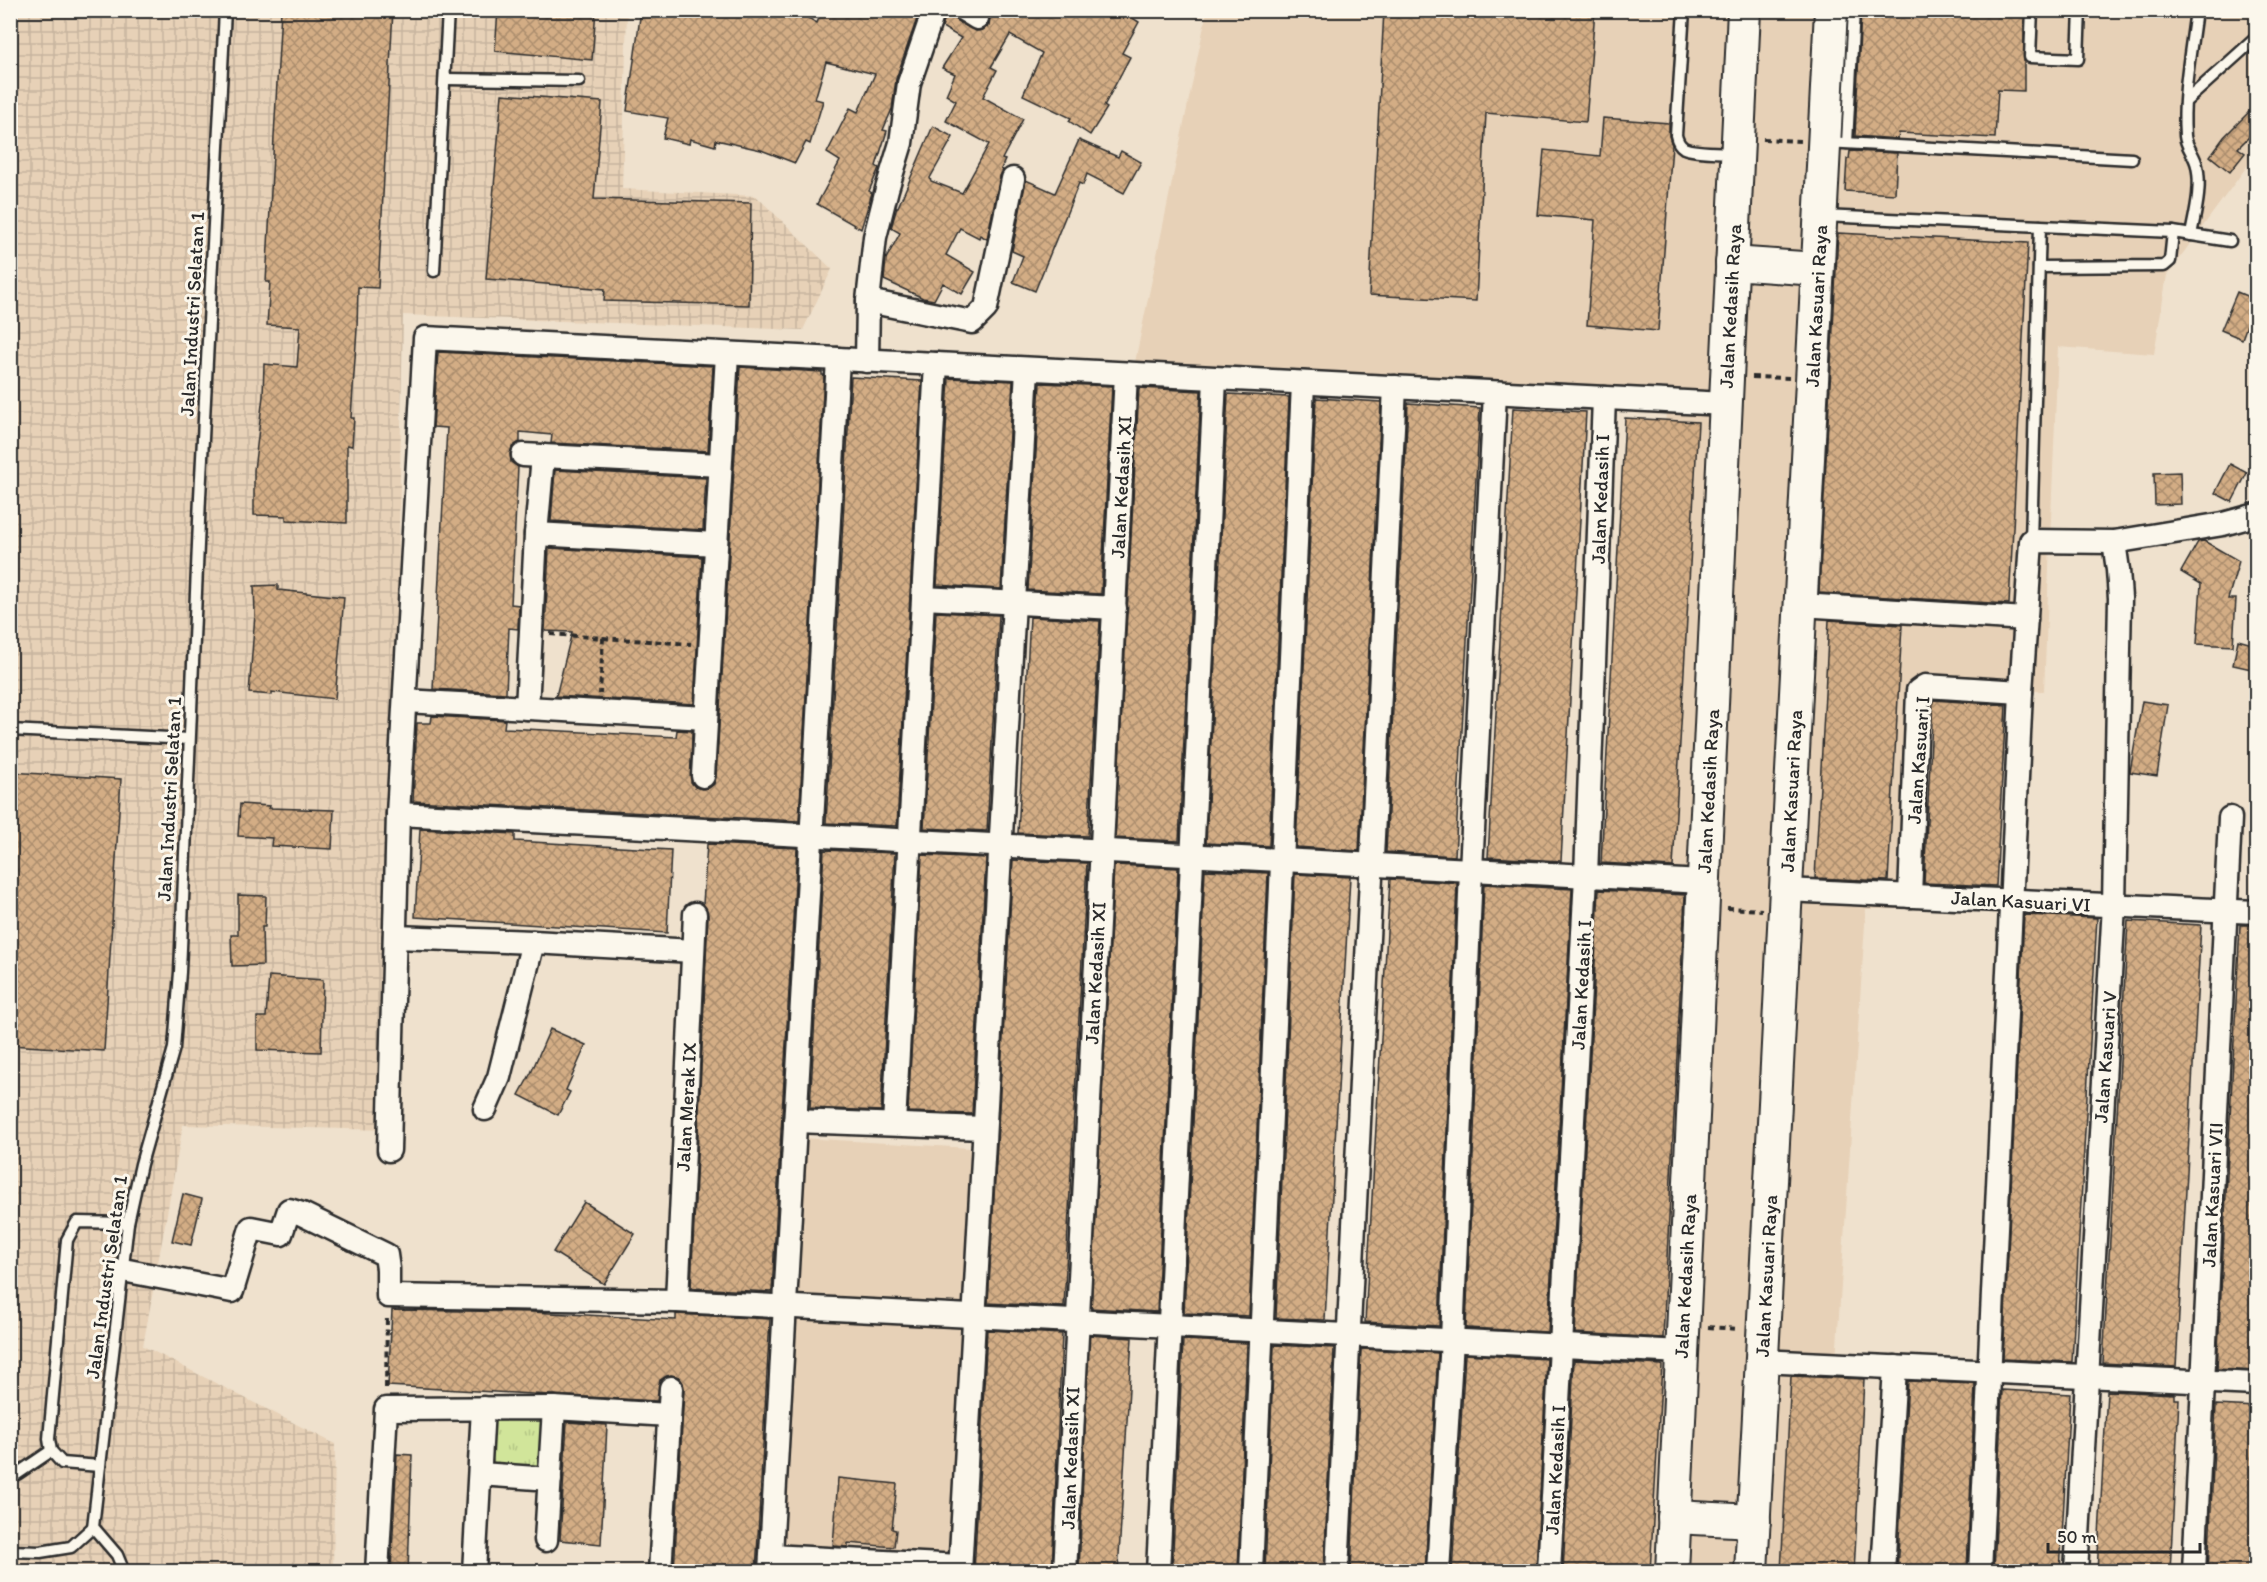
<svg xmlns="http://www.w3.org/2000/svg" width="2267" height="1582" font-family="Itim,sans-serif">
<style>
.built{fill:#e7d1b7}
.industrial{fill:url(#industrial-grid)}
.park{fill:url(#park-tufts);stroke:#7e8862;stroke-width:1.5}
.building{fill:url(#building-cross-hatch);stroke:#2b2b2b;stroke-width:1.5}
.lines{fill:none;stroke-linecap:round;stroke-linejoin:round}
.lane-casing{stroke:#2b2b2b;stroke-width:15}
.street-casing{stroke:#2b2b2b;stroke-width:27}
.secondary-casing{stroke:#2b2b2b;stroke-width:36}
.path{stroke:#2b2b2b;stroke-width:4;stroke-dasharray:6 4.5;stroke-linecap:butt}
.lane{stroke:#fbf7ec;stroke-width:10}
.street{stroke:#fbf7ec;stroke-width:22}
.secondary{stroke:#fbf7ec;stroke-width:32}
.labels{text-anchor:middle;dominant-baseline:central;stroke-width:6;stroke-linejoin:round;paint-order:stroke}
.street-label{font-size:20px;fill:#2b2b2b;stroke:#fbf7ec}
</style>
<defs>
<pattern id="industrial-grid" width="8" height="8" patternUnits="userSpaceOnUse" patternTransform="scale(1.5)"><rect width="8" height="8" fill="#e7d1b7"/><path d="M0 4h8M4 0v8" fill="none" stroke="#c6b49e"/></pattern>
<pattern id="park-tufts" width="24" height="20" patternUnits="userSpaceOnUse" patternTransform="scale(1.5)"><rect width="24" height="20" fill="#d1e59a"/><path d="M3 7l-1-3M5 7V3M7 7l1-3M15 17l-1-3M17 17v-4M19 17l1-3" fill="none" stroke="#b4c585"/></pattern>
<pattern id="building-cross-hatch" width="8" height="8" patternUnits="userSpaceOnUse" patternTransform="scale(1.5)"><rect width="8" height="8" fill="#d3ad85"/><path d="M0 0l8 8M0 8l8-8" fill="none" stroke="#ab8d6d"/></pattern>
</defs>
<rect width="100%" height="100%" fill="#efe1cd"/>
<filter id="ink" filterUnits="userSpaceOnUse"><feTurbulence type="fractalNoise" baseFrequency=".0167" numOctaves="2"/><feDisplacementMap in="SourceGraphic" scale="12" xChannelSelector="R" yChannelSelector="G"/><feConvolveMatrix kernelMatrix="1 2 1 2 8 2 1 2 1" color-interpolation-filters="sRGB"/></filter>
<g filter="url(#ink)">
<g class="built">
<polygon points="1207,11 2256,11 2256,154 2167,275 2154,354 2058,347 2044,691 1917,690 1907,909 1866,909 1822,1571 1603,1571 1667,392 1133,372"/>
<polygon points="803,1138 970,1148 956,1560 775,1551"/>
</g>
<polygon class="industrial" points="11,11 627,11 622,189 756,196 832,269 803,330 403,315 388,1130 183,1125 143,1346 335,1444 333,1571 11,1572"/>
<polygon class="park" points="490,1408 551,1411 546,1474 485,1471"/>
<g class="building">
<polygon points="281,10 393,10 378,288 358,287 357,329 351,418 354,418 352,446 347,445 347,523 286,520 286,516 254,515 254,470 263,396 264,364 297,367 300,327 267,325 270,282 266,282"/>
<polygon points="498,10 596,10 592,60 495,51"/>
<polygon points="641,10 794,10 817,23 822,10 920,10 896,79 892,109 883,130 887,131 876,166 879,168 869,191 872,193 861,229 817,204 840,161 827,153 850,108 858,112 875,74 826,62 815,99 823,101 810,144 806,142 795,163 761,150 716,140 715,146 690,139 689,144 663,138 668,118 627,111"/>
<polygon points="947,10 951,10 957,21 976,31 983,30 989,25 990,18 988,10 1120,10 1139,22 1122,53 1130,57 1104,106 1107,108 1090,135 1069,121 1071,118 1023,95 1042,53 1010,35 991,67 997,70 983,97 1023,119 1002,159 1005,160 1001,169 1003,170 1000,176 987,239 980,235 979,238 960,228 946,255 975,272 962,294 943,283 934,300 923,298 884,280 886,259 900,233 891,228 897,207 898,207 933,126 953,137 930,178 931,181 962,193 989,144 946,121 956,101 946,95 955,74 942,68 961,38 942,27"/>
<polygon points="1384,10 1595,10 1586,122 1486,113 1476,301 1369,295"/>
<polygon points="1861,10 2024,10 2024,91 1998,90 1995,138 1899,133 1898,139 1855,136"/>
<polygon points="502,94 602,102 594,199 751,203 749,305 604,301 605,289 486,279"/>
<polygon points="2256,105 2256,130 2238,148 2245,153 2230,172 2210,156 2224,137"/>
<polygon points="1603,118 1669,123 1669,136 1672,145 1658,331 1587,325 1595,220 1538,215 1544,150 1600,156"/>
<polygon points="1079,140 1118,157 1121,151 1141,162 1124,193 1087,174 1083,185 1079,183 1035,291 1013,282 1023,256 1012,251 1026,180 1055,193"/>
<polygon points="1850,151 1897,153 1895,194 1845,191 1847,159 1849,159"/>
<polygon points="1838,233 2028,243 2009,604 1819,593"/>
<polygon points="2237,292 2256,300 2242,339 2221,330"/>
<polygon points="438,352 713,366 708,451 551,443 552,435 520,432 520,442 512,447 510,454 511,462 518,467 511,604 519,605 518,629 509,628 506,693 433,689 447,428 433,427"/>
<polygon points="740,367 822,372 822,375 824,375 799,821 413,801 417,723 431,723 432,716 505,720 504,728 525,729 676,737 677,730 692,731 691,782 695,787 702,789 709,788 714,784 716,777"/>
<polygon points="851,377 922,381 897,826 826,823"/>
<polygon points="949,378 1013,381 1001,589 937,585"/>
<polygon points="1040,383 1112,386 1101,594 1028,590"/>
<polygon points="1139,388 1201,391 1179,841 1115,838"/>
<polygon points="1228,394 1289,397 1269,846 1206,843"/>
<polygon points="1316,398 1381,402 1359,851 1296,847"/>
<polygon points="1408,403 1480,408 1455,856 1386,852"/>
<polygon points="1513,408 1586,412 1561,861 1488,857"/>
<polygon points="1625,418 1698,422 1673,867 1601,863"/>
<polygon points="2230,464 2247,473 2232,502 2215,493"/>
<polygon points="555,470 706,478 703,530 551,521"/>
<polygon points="2180,472 2181,504 2155,505 2154,473"/>
<polygon points="2204,541 2239,561 2228,599 2236,599 2233,646 2197,644 2201,584 2181,572 2198,542"/>
<polygon points="549,548 702,557 694,704 556,696 572,632 545,631"/>
<polygon points="278,585 278,590 344,597 335,699 272,692 272,695 249,693 255,614 254,586"/>
<polygon points="936,612 999,615 987,831 924,828"/>
<polygon points="1030,617 1100,621 1088,836 1018,833"/>
<polygon points="1829,620 1902,625 1888,881 1815,878"/>
<polygon points="2238,640 2256,645 2256,670 2233,665"/>
<polygon points="1933,700 2006,705 1996,886 1924,883"/>
<polygon points="2142,701 2168,705 2157,776 2130,772"/>
<polygon points="10,772 121,779 104,1051 10,1045"/>
<polygon points="240,804 270,806 269,808 334,810 332,849 271,846 272,838 238,836"/>
<polygon points="420,829 515,834 515,841 671,850 667,933 415,917"/>
<polygon points="707,844 797,848 772,1292 691,1288 708,915 703,904"/>
<polygon points="824,850 895,853 881,1111 810,1108"/>
<polygon points="922,855 986,858 972,1114 908,1112"/>
<polygon points="1013,860 1087,863 1064,1307 988,1303"/>
<polygon points="1114,865 1178,868 1157,1312 1091,1308"/>
<polygon points="1205,870 1268,873 1249,1316 1184,1313"/>
<polygon points="1295,874 1350,877 1325,1320 1276,1318"/>
<polygon points="1390,879 1457,883 1439,1326 1365,1322"/>
<polygon points="1484,884 1572,889 1548,1332 1466,1328"/>
<polygon points="1599,890 1685,895 1663,1338 1575,1333"/>
<polygon points="238,895 266,896 265,927 262,927 263,965 232,966 231,935 238,935"/>
<polygon points="2024,915 2097,918 2072,1362 2003,1359"/>
<polygon points="2128,921 2201,925 2176,1367 2103,1363"/>
<polygon points="2240,925 2256,925 2256,1371 2217,1369"/>
<polygon points="269,976 323,980 321,1052 257,1050 257,1017 266,1017"/>
<polygon points="550,1029 586,1045 566,1090 570,1092 558,1115 519,1095 531,1073"/>
<polygon points="183,1194 202,1199 191,1245 172,1241"/>
<polygon points="584,1202 635,1234 604,1284 553,1252"/>
<polygon points="392,1310 532,1312 676,1320 676,1314 770,1319 756,1572 674,1572 684,1389 683,1383 679,1377 671,1375 660,1380 657,1401 388,1386"/>
<polygon points="987,1330 1062,1334 1052,1572 974,1572"/>
<polygon points="1089,1335 1132,1338 1118,1572 1079,1572"/>
<polygon points="1183,1340 1247,1343 1238,1572 1172,1572"/>
<polygon points="1274,1345 1334,1348 1324,1572 1265,1572"/>
<polygon points="1361,1349 1438,1353 1425,1572 1351,1572"/>
<polygon points="1465,1354 1547,1359 1536,1572 1452,1572"/>
<polygon points="1574,1360 1662,1365 1650,1572 1563,1572"/>
<polygon points="1791,1376 1864,1379 1854,1572 1781,1572"/>
<polygon points="1908,1381 1975,1384 1967,1572 1897,1572"/>
<polygon points="2002,1390 2070,1394 2060,1572 1994,1572"/>
<polygon points="2107,1391 2174,1394 2174,1399 2179,1399 2170,1572 2097,1572"/>
<polygon points="2216,1405 2256,1407 2256,1572 2208,1572"/>
<polygon points="567,1422 607,1425 601,1544 560,1540"/>
<polygon points="397,1454 412,1455 408,1572 391,1572"/>
<polygon points="838,1478 897,1484 892,1529 896,1530 894,1547 848,1543 848,1547 833,1546"/>
</g>
<g class="lines">
<defs>
<g id="lane">
<path d="M 1684,10 L 1676,135 C 1677,140 1679,145 1684,148 C 1695,153 1722,152 1735,153"/>
<polyline points="2032,10 2030,57 2078,59 2080,10"/>
<polyline points="445,79 579,81"/>
<polyline points="2186,101 2256,38"/>
<polyline points="1826,142 2132,159"/>
<polyline points="1847,143 1854,10"/>
<polyline points="1823,216 2173,232 2230,241"/>
<path d="M 2191,235 C 2195,213 2202,188 2197,166 C 2195,155 2186,147 2185,136 C 2182,95 2191,51 2196,10"/>
<polyline points="2039,267 2164,266 2170,261 2173,232"/>
<polyline points="434,271 448,10"/>
<polyline points="2031,541 2040,226"/>
<polyline points="10,730 189,739"/>
<polyline points="100,1466 62,1463 51,1451 49,1439 67,1240 77,1222 128,1223"/>
<polyline points="10,1475 17,1474 51,1451"/>
<polyline points="10,1551 40,1552 71,1547 93,1527"/>
<polyline points="124,1572 117,1555 93,1527 128,1223 141,1164 174,1048 180,972 200,497 225,10"/>
</g>
<g id="street">
<polyline points="964,10 977,18"/>
<polyline points="868,301 972,322 986,308 1013,179"/>
<polyline points="867,361 868,301 875,237 887,189 901,143 909,83 934,10"/>
<polyline points="523,455 720,465"/>
<polyline points="536,534 716,544"/>
<polyline points="923,598 1115,608"/>
<polyline points="1801,605 2026,619"/>
<polyline points="405,701 706,718"/>
<polyline points="527,708 536,534 543,456"/>
<polyline points="703,776 727,354"/>
<polyline points="398,814 1703,882"/>
<polyline points="1786,890 2256,912"/>
<polyline points="1910,896 1918,691 1925,686 2021,692"/>
<polyline points="395,937 533,942 693,951"/>
<polyline points="485,1109 499,1077 533,942"/>
<polyline points="795,1121 983,1128"/>
<polyline points="894,1124 936,364"/>
<polyline points="389,1150 398,814 425,338 1726,404"/>
<polyline points="123,1270 232,1291 251,1228 281,1234 289,1210 302,1214 386,1255 388,1269 388,1296 677,1301 1682,1352"/>
<polyline points="677,1301 695,914"/>
<polyline points="1762,1361 2256,1384"/>
<polyline points="480,1474 550,1479"/>
<polyline points="546,1540 554,1408"/>
<polyline points="771,1556 960,1566"/>
<polyline points="377,1572 386,1409 554,1408 669,1415"/>
<polyline points="474,1572 483,1408"/>
<polyline points="660,1572 671,1388"/>
<polyline points="770,1572 838,359"/>
<polyline points="960,1572 1027,369"/>
<path d="M 1065,1572 C 1082,1172 1106,773 1126,374"/>
<polyline points="1158,1572 1215,379"/>
<polyline points="1251,1572 1303,383"/>
<polyline points="1337,1572 1395,387"/>
<polyline points="1438,1572 1452,1340 1471,870 1495,393"/>
<polyline points="1549,1572 1586,876 1604,398"/>
<polyline points="1883,1572 1895,1367"/>
<polyline points="1980,1572 2021,692 2031,541 2114,542 2223,524 2256,515"/>
<polyline points="2076,1572 2114,905 2120,598 2118,570 2114,542"/>
<polyline points="2194,1572 2230,818"/>
</g>
<g id="secondary">
<polyline points="1732,263 1817,269"/>
<polyline points="1674,1517 1754,1521"/>
<polyline points="1672,1572 1744,10"/>
<polyline points="1751,1572 1831,10"/>
</g>
</defs>
<use href="#lane" class="lane-casing"/>
<use href="#street" class="street-casing"/>
<use href="#secondary" class="secondary-casing"/>
<g class="path">
<polyline points="1763,139 1800,141"/>
<polyline points="1752,377 1789,378"/>
<polyline points="550,634 603,638 600,694"/>
<polyline points="603,638 691,644"/>
<polyline points="1727,908 1762,910"/>
<polyline points="1708,1327 1739,1329"/>
<polyline points="386,1388 387,1315"/>
</g>
<use href="#lane" class="lane"/>
<use href="#street" class="street"/>
<use href="#secondary" class="secondary"/>
</g>
</g>
<g class="labels">
<g class="street-label">
<text transform="translate(1730 306) rotate(-87)">Jalan Kedasih Raya</text>
<text transform="translate(1816 306) rotate(-87)">Jalan Kasuari Raya</text>
<text transform="translate(192 314) rotate(-87)">Jalan Industri Selatan 1</text>
<text transform="translate(1121 487) rotate(-87)">Jalan Kedasih XI</text>
<text transform="translate(1600 499) rotate(-88)">Jalan Kedasih I</text>
<text transform="translate(1918 760) rotate(-86)">Jalan Kasuari I</text>
<text transform="translate(1708 791) rotate(-87)">Jalan Kedasih Raya</text>
<text transform="translate(1791 791) rotate(-87)">Jalan Kasuari Raya</text>
<text transform="translate(169 799) rotate(-87)">Jalan Industri Selatan 1</text>
<text transform="translate(2021 901) rotate(3)">Jalan Kasuari VI</text>
<text transform="translate(1095 973) rotate(-87)">Jalan Kedasih XI</text>
<text transform="translate(1581 985) rotate(-87)">Jalan Kedasih I</text>
<text transform="translate(2105 1057) rotate(-86)">Jalan Kasuari V</text>
<text transform="translate(686 1107) rotate(-87)">Jalan Merak IX</text>
<text transform="translate(2212 1195) rotate(-87)">Jalan Kasuari VII</text>
<text transform="translate(1685 1276) rotate(-87)">Jalan Kedasih Raya</text>
<text transform="translate(1766 1276) rotate(-87)">Jalan Kasuari Raya</text>
<text transform="translate(106 1277) rotate(-82)">Jalan Industri Selatan 1</text>
<text transform="translate(1070 1458) rotate(-88)">Jalan Kedasih XI</text>
<text transform="translate(1555 1470) rotate(-87)">Jalan Kedasih I</text>
</g>
</g>
<rect width="2267" height="1582" fill="none" stroke="#fbf7ec" stroke-width="36"/>
<rect x="18" y="18" width="2231" height="1546" fill="none" stroke="#2b2b2b" stroke-width="2" filter="url(#ink)"/>
<path d="M2048 1543v9h152v-9" fill="none" stroke="#2b2b2b" stroke-width="3"/>
<text x="2057" y="1543" font-size="18" fill="#2b2b2b" stroke="#fbf7ec" stroke-width="4.5" paint-order="stroke">50 m</text>
</svg>
